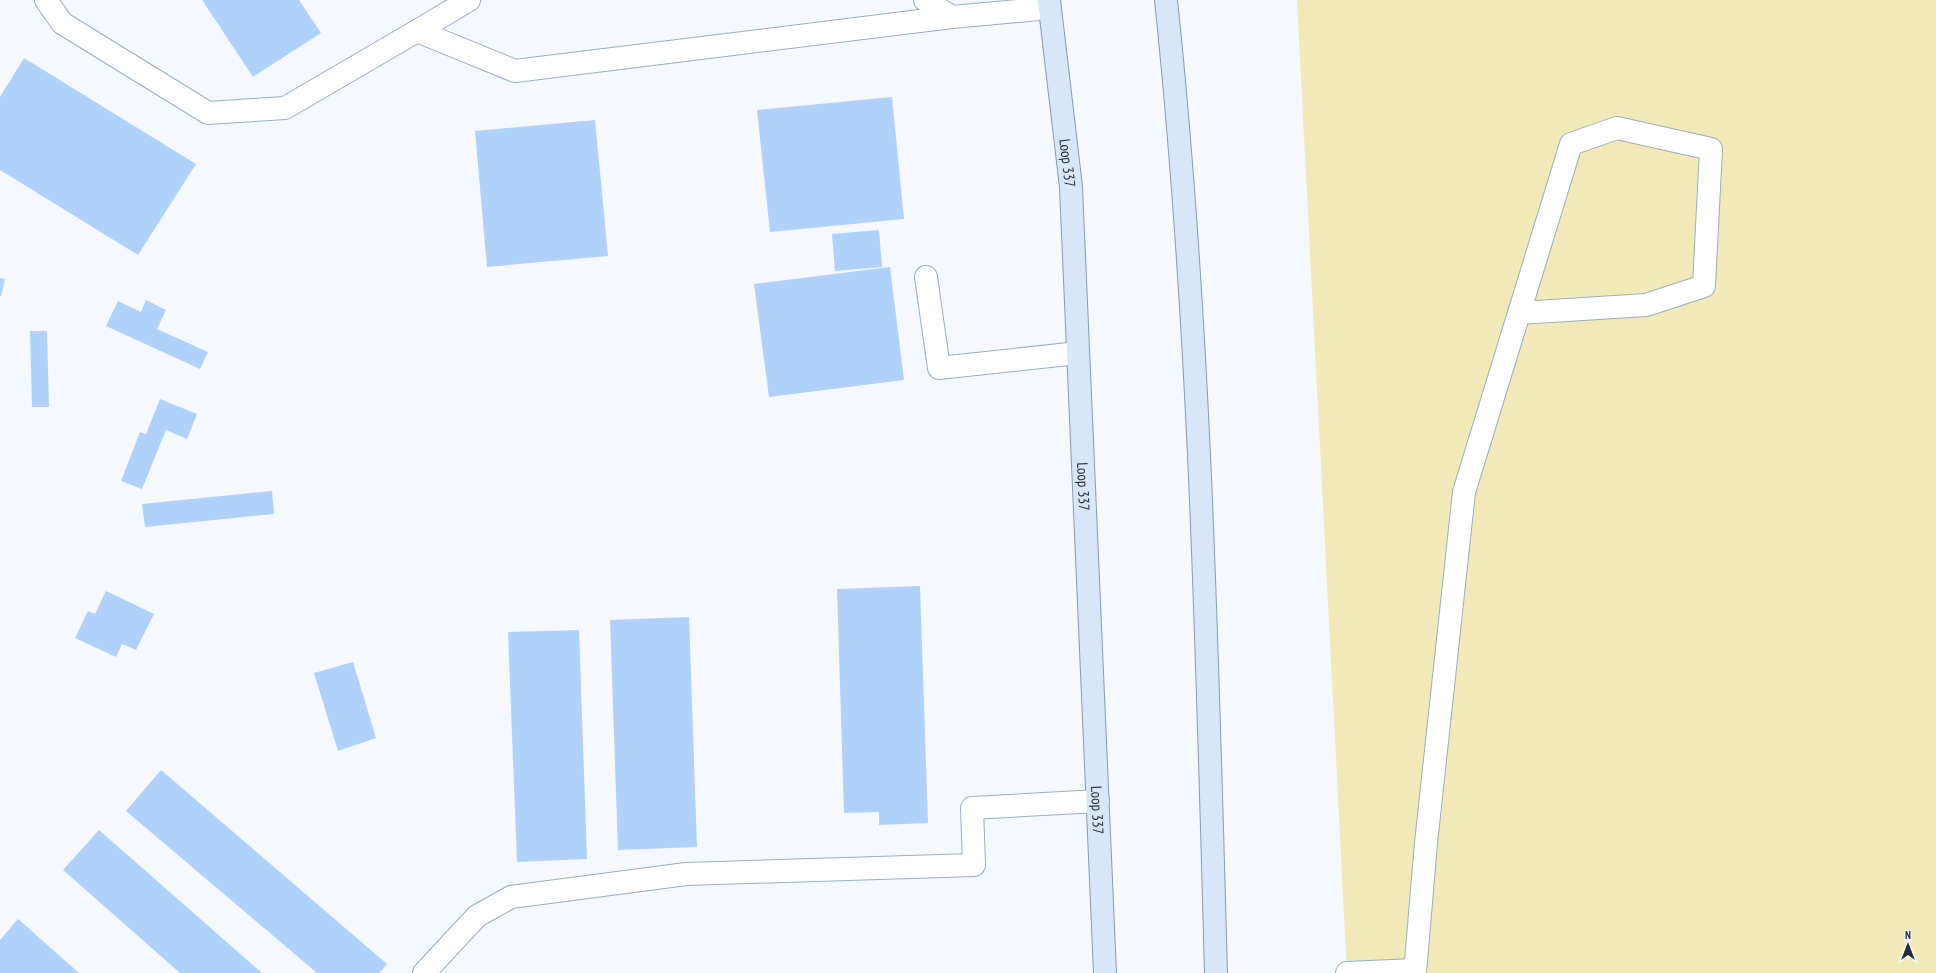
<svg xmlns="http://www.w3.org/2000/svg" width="1936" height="973" font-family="'PT Sans Narrow',sans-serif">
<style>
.green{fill:#f1eab7}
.building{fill:#afd1fb}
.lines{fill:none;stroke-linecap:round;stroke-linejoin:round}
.minor-casing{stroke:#99adc6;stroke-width:24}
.major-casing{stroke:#889bb2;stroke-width:24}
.minor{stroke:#fff;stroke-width:22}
.major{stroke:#d8e6f9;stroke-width:22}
.labels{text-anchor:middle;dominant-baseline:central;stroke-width:4;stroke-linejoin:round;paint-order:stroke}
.street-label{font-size:15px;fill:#252d37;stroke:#f5f9fe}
</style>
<rect width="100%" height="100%" fill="#f5f9fe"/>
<polygon class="green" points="1297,0 1936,0 1936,973 1347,973"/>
<g class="building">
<polygon points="202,0 299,0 321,33 253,77"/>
<polygon points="24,58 196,164 138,255 0,170 0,97"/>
<polygon points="892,97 904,219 770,232 757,110"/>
<polygon points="595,120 608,256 487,267 475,131"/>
<polygon points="879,230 882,267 835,271 832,234"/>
<polygon points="890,267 904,380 769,397 754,284"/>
<polygon points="0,278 5,279 1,296 0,296"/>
<polygon points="146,300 166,310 157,329 208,352 200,369 106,326 118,301 141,312"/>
<polygon points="30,331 47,331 49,407 32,407"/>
<polygon points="160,399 197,414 187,439 166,430 142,489 121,481 140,432 146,434"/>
<polygon points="272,491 274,514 145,527 142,504"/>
<polygon points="920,586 928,823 879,825 879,812 844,813 837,589"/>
<polygon points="106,591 154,614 136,650 122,644 116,657 75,638 88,611 95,614"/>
<polygon points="689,617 697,847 618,850 610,620"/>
<polygon points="579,630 587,859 517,862 508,632"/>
<polygon points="353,662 376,738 338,751 314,673"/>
<polygon points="161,770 387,964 379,973 317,973 126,811"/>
<polygon points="99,830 262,973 180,973 63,870"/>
<polygon points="18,919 79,973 0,973 0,940"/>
</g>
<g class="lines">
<defs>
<g id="minor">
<polyline points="46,0 62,23 208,113 285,108 417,31"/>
<polyline points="469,0 417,31 515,71 952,17 1050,8"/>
<polyline points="925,0 952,17"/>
<polyline points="926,277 939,368 1078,353"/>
<polyline points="424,973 477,916 511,897 686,874 974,865 972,808 1098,801"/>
<polyline points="1347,973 1414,970"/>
<polyline points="1415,973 1426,843 1464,492 1571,144 1617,128 1711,149 1704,286 1646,305 1519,313"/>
</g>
<g id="major">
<path id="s1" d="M 1049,0 L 1071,187 L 1105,973"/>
<path d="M 1166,0 C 1200,323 1207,648 1216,973"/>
</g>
</defs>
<use href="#minor" class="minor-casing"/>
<use href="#major" class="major-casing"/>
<use href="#minor" class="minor"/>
<use href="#major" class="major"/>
</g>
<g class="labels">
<g class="street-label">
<text stroke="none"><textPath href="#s1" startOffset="164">Loop 337</textPath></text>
<text stroke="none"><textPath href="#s1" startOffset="488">Loop 337</textPath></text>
<text stroke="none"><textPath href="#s1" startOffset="812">Loop 337</textPath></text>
</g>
</g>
<g transform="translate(1908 945)" stroke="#f5f9fe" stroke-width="3" paint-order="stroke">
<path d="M0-3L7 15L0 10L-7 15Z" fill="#252d37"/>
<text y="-6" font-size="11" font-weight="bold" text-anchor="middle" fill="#252d37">N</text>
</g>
</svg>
